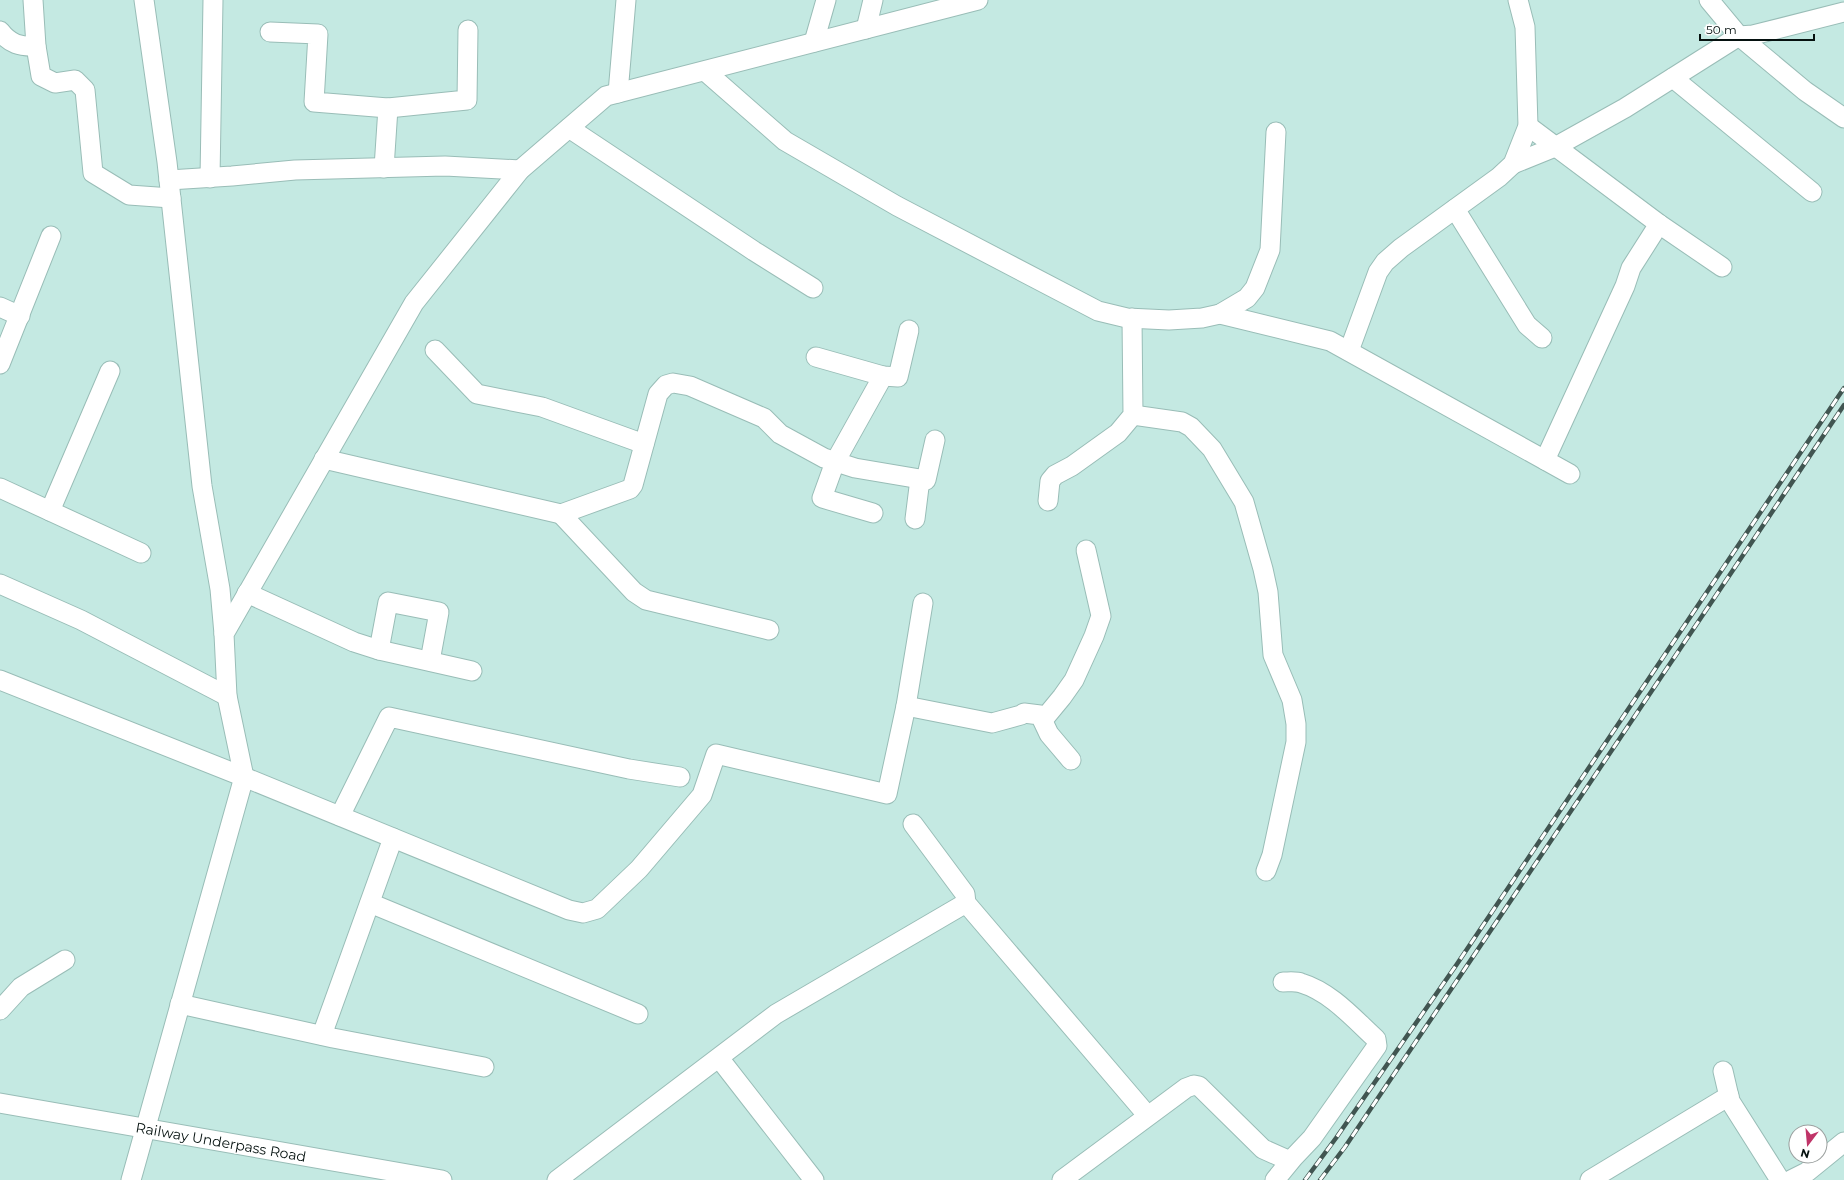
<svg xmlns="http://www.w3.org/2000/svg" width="1844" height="1180" font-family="Montserrat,sans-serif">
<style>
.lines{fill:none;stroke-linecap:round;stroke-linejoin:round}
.minor-casing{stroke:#99bdb7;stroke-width:21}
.minor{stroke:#fff;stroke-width:19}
.rail-casing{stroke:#415551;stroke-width:4.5}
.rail{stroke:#fff;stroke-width:3;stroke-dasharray:9;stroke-linecap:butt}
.labels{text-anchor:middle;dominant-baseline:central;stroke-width:3;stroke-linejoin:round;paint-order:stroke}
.street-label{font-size:14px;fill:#05110f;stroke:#fff}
</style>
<rect width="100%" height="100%" fill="#c4e9e2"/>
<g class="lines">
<defs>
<g id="minor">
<polyline points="33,0 36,46 41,76 55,83 75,80 85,90 93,173 129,195 171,198"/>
<polyline points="144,0 167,162 202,486 220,589 224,634"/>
<polyline points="1709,0 1739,36 1805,91 1844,118"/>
<polyline points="866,29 873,0"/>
<path d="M 0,31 C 10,44 20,47 36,46"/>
<polyline points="270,32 318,34 314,102 388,108 467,100 468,30"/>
<polyline points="814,42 826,0"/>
<polyline points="705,71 785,141 897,206 1098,311 1127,318 1169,320 1202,318 1220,314 1247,298 1255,288 1270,250 1276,132"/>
<polyline points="1673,78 1812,192"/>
<polyline points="618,93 626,0"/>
<polyline points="1528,126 1659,224 1722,267"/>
<polyline points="569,128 754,251 813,288"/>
<polyline points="1513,164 1555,147 1625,108 1739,36 1753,35 1844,12"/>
<polyline points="384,168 388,108"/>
<polyline points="210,178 213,0"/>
<polyline points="169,180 232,176 295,170 445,166 520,170"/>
<polyline points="1455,209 1527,325 1542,338"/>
<polyline points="0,307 20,316"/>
<polyline points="1220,314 1330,341 1570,474"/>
<polyline points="435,350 477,394 542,407 644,444"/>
<polyline points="1349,351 1378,272 1385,262 1401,248 1499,177 1513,164 1528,126 1525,27 1518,0"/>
<polyline points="816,357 883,376 898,377 909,330"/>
<polyline points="0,364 51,236"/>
<polyline points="1133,415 1182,422 1191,427 1212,449 1244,502 1263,569 1268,592 1273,655 1292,700 1296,724 1296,742 1272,855 1266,871"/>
<polyline points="324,459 561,514 630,489 633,485 658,394 666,385 673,383 690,386 764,418 780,434 824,458 855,468 926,480 935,440"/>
<polyline points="1545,460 1625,286 1631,268 1659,224"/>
<polyline points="0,488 141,553"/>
<polyline points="1048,501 1050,481 1055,475 1072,466 1118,433 1133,415 1132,318"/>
<polyline points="50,511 110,371"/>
<polyline points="873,513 822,498 835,462 883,376"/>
<polyline points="561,514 634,592 646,600 769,630"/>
<polyline points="915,519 920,479"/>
<polyline points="0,584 81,620 227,696"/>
<polyline points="247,593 354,642 379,650 472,671"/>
<polyline points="379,650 388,602 439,612 430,661"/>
<polyline points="0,680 244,777 569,910 583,913 597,909 639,869 702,795 716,754 887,794 906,706 923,603"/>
<polyline points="906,706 992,723 1021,715 1024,713 1040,715 1049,734 1071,760"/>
<polyline points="1043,720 1062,697 1074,680 1094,636 1101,616 1086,550"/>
<polyline points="340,816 389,717 629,769 680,777"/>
<polyline points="913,824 965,894 966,903 1142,1109"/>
<polyline points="370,903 638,1014"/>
<polyline points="180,1004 333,1038 484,1067"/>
<polyline points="0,1010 21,987 65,960"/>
<polyline points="322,1035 393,838"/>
<polyline points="719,1058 814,1180"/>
<polyline points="1723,1071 1730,1101 1780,1180"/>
<polyline points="0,1103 442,1180"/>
<polyline points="131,1180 244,777 227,696 224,634 414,303 520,170 606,96 978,0"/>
<polyline points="557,1180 776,1014 966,903"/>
<polyline points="1062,1180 1186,1088 1194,1085 1199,1086 1263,1149 1290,1161"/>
<path d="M 1275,1180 L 1293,1158 L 1312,1138 L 1377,1046 L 1376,1039 C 1354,1019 1331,992 1301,983 C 1296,981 1289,982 1283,982"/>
<polyline points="1590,1180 1729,1096"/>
<polyline points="1791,1180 1807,1172 1844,1142"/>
</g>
</defs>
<use href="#minor" class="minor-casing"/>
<use href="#minor" class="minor"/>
<defs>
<g id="rail">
<polyline points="1305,1180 1336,1138 1457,964 1844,388"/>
<polyline points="1320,1180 1345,1147 1844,405"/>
</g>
</defs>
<use href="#rail" class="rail-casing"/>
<use href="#rail" class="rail"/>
</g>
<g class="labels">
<g class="street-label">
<text transform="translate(221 1142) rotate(10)">Railway Underpass Road</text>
</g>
</g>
<g transform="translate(1808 1144) rotate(196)"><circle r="19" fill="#ffffff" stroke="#9ba09f"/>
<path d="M0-3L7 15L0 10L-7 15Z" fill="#c03468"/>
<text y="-6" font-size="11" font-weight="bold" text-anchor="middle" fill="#05110f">N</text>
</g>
<path d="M1700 34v6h114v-6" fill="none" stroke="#05110f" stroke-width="2"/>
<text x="1706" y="34" font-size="12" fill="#05110f" stroke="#ffffff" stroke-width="3" paint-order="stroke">50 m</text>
</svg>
